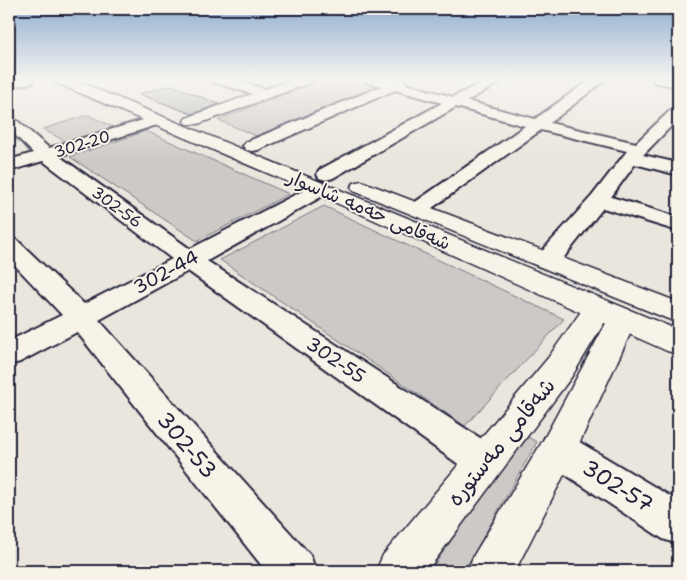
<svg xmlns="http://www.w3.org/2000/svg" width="687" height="580" font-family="'Shantell Sans','Playpen Sans Arabic',sans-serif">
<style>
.green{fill:#cdc9c6;stroke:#787680}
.building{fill:#b8b6b5;stroke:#22223b}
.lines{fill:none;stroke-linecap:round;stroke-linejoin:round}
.minor-casing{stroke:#22223b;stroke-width:4}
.tertiary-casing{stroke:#22223b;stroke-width:3}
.secondary-casing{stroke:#22223b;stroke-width:3}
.primary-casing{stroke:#22223b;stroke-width:3}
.minor{fill:#f7f3e8;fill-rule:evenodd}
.tertiary{fill:#f7f3e8;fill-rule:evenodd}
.secondary{fill:#f7f3e8;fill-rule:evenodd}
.primary{fill:#f7f3e8;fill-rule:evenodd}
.labels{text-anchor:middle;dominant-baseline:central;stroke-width:4;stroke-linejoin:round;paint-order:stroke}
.far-street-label{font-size:16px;fill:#22223b;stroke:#f7f3e8}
.street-label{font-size:19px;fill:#22223b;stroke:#f7f3e8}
.near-street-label{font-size:22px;fill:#22223b;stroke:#f7f3e8}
</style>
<rect width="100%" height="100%" fill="#eae6de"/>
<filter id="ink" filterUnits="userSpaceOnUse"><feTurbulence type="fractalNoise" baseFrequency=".02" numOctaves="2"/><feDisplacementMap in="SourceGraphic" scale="10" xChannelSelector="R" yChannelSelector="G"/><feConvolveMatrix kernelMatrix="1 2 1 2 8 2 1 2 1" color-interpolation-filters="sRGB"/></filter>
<g filter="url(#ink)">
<g class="green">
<polygon points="325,79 354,79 377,86 256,136 218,120"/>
<polygon points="88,115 113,127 68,143 43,129"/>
<polygon points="146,131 289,194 197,241 70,157"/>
<polygon points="324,206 564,319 465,426 220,260"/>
<polygon points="524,435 537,442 464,571 430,571"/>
</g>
<polygon class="building" points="171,85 219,104 192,114 139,94"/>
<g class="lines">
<defs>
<g id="minor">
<polygon points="34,79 33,82 9,88 9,80"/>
<polygon points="212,79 233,79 271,91 273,94 266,98 213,82"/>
<path d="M 365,79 C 377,79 393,78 405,80 L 406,84 L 453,97 L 489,79 L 506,79 L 467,101 L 535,119 L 591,79 L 606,79 L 550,123 L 636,143 L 673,108 L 678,107 L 678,119 L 643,155 L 678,163 L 678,175 L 635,164 L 611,197 L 678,217 L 678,231 L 603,208 L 557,266 L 548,268 L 539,266 L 536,261 L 544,249 L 592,196 L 627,151 L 541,130 L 425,213 L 418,215 L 411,213 L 407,209 L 411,205 L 525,126 L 456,107 L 333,178 L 326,180 L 319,178 L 317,174 L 319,170 L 442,103 L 395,90 L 258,150 L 252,151 L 246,150 L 243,146 L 246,142 L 382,86 L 366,82 Z"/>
<polygon points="653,79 678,79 678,87 654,82"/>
<polygon points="9,116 14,118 49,148 150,118 160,118 163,121 160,124 59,156 190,249 314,185 321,183 328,185 331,189 328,193 207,261 497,449 503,461 497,473 484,478 471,473 188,271 99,320 310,555 316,571 266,571 77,332 20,362 9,365 9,341 62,315 9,259 9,238 17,240 84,304 172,259 43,161 9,171 9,160 33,153 9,129"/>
<polygon points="558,432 571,437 678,501 678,544 663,539 545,461 540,449 545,437"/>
</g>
<polygon id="tertiary" points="293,79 313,79 312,82 198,124 186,124 184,121 186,118"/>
<g id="secondary">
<polygon points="598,300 608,303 612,310 572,376 427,571 376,571 383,555 548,358 582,310 588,303"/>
<polygon points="622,309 632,312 637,319 571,461 515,571 467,571 474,555 545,437 612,312"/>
</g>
<g id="primary">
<polygon points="53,79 72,79 678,330 678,354 667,351 314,193 54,82"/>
<polygon points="361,181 678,302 678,323 354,191 351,187 354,183"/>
</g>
</defs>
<use href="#minor" class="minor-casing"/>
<use href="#tertiary" class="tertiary-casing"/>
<use href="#secondary" class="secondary-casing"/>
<use href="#primary" class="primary-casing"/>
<use href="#minor" class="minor"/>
<use href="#tertiary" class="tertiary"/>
<use href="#secondary" class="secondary"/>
<use href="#primary" class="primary"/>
</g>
</g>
<linearGradient id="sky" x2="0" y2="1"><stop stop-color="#8dadce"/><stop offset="0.49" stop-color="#f6f4f0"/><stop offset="1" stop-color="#f6f4f0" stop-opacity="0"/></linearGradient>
<rect width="687" height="161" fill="url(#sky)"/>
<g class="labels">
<g class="far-street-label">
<text transform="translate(82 144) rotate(-17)">302-20</text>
<text transform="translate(117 207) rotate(36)">302-56</text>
</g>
<g class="street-label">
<text transform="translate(369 210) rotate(23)">شەقامی حەمە شاسوار</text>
<text transform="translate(166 272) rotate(-28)">302-44</text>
<text transform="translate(336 360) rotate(34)">302-55</text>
</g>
<g class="near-street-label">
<text transform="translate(501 442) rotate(-51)">شەقامی مەستورە</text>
<text transform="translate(187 445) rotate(50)">302-53</text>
<text transform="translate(618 486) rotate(32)">302-57</text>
</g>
</g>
<rect width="687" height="580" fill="none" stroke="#f7f3e8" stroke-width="30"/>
<rect x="15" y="15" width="657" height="550" fill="none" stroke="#22223b" stroke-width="2" filter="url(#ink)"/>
</svg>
